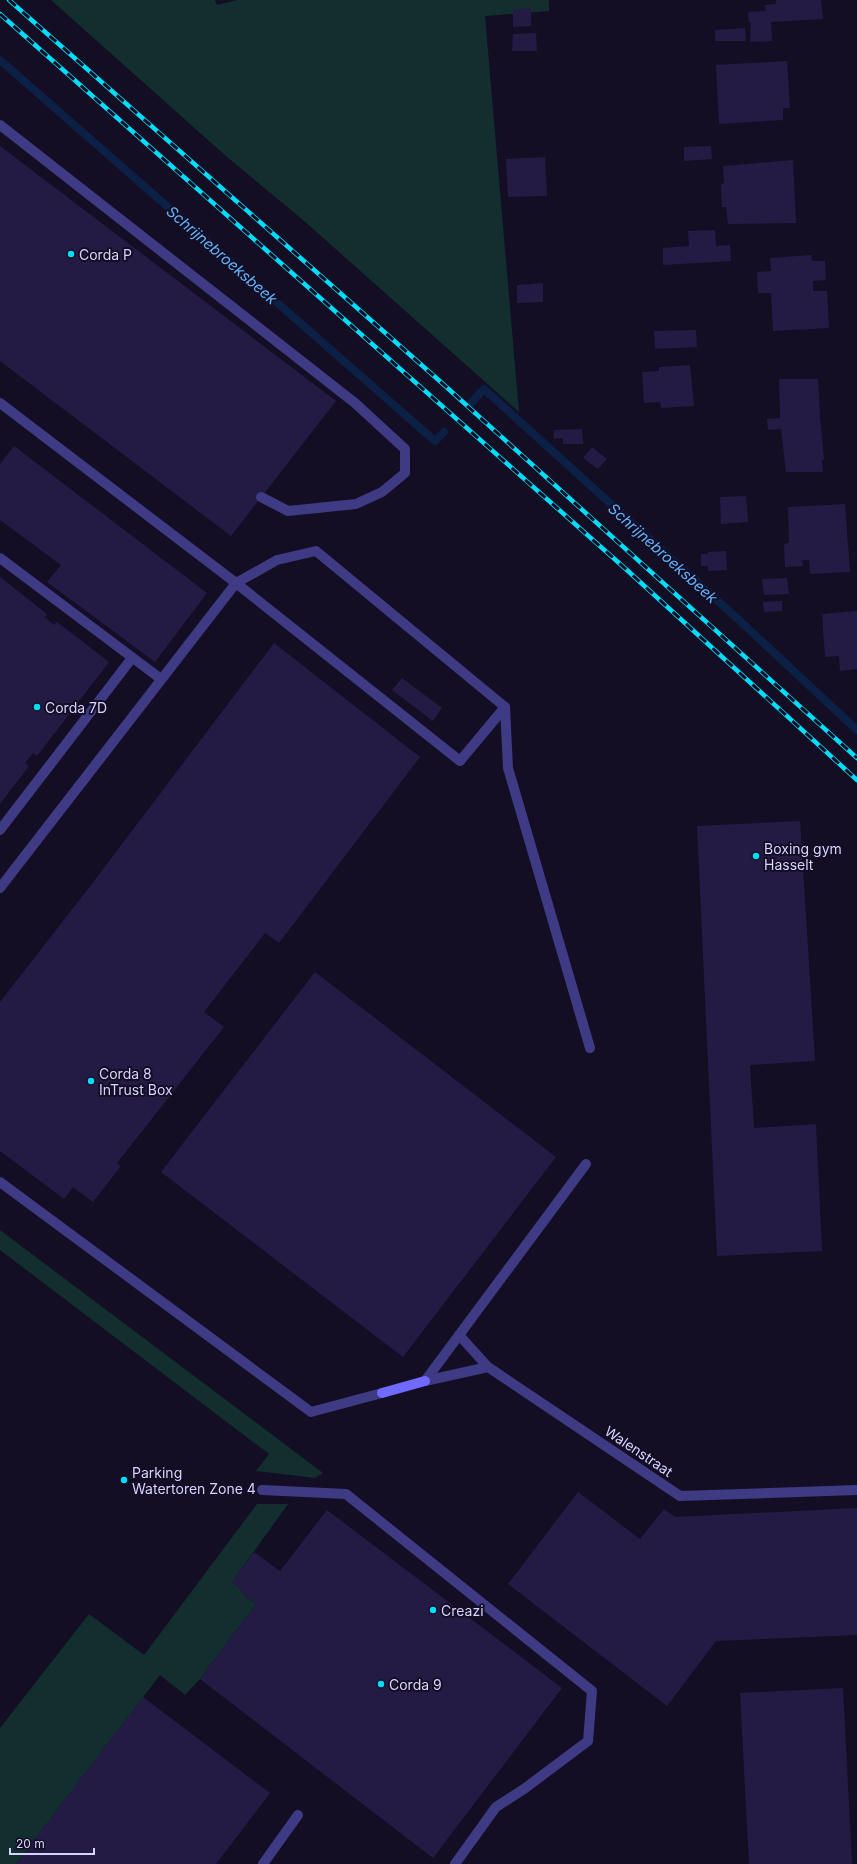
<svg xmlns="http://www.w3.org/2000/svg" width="857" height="1864" font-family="Inter,sans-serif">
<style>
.green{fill:#122e2e}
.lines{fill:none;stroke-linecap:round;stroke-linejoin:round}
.stream{stroke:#0c2046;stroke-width:8}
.building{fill:#241b45}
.lane{stroke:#3e3a83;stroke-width:10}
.street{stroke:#3e3a83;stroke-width:10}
.secondary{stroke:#706afe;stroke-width:10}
.rail-casing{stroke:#02ddfb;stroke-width:4.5}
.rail{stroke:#130e24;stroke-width:3;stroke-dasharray:9;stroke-linecap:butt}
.poi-dot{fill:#02ddfb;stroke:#130e24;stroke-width:1.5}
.labels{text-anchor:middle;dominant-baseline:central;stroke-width:4;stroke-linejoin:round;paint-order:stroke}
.poi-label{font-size:14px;fill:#d8d2ff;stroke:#130e24;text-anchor:start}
.street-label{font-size:14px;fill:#d8d2ff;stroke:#130e24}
.water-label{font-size:15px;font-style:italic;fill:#61b2fe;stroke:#130e24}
</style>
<rect width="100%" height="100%" fill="#130e24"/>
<g class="green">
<polygon points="51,0 215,0 217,5 237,0 549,0 549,11 485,16 519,412 303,220 227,157"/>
<polygon points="0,1230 323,1473 315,1478 256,1471 269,1454 0,1250"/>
<polygon points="257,1504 288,1504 232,1582 243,1591 242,1593 256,1604 200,1679 185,1695 160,1675 16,1864 0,1864 0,1728 89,1614 144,1655"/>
</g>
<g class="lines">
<g class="stream">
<polyline points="0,60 435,441 444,432"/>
<polyline points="469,405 484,389 740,621 857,730"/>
</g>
</g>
<g class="building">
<polygon points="776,0 821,0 823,19 771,22 772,41 750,42 751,22 749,23 748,12 766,11 765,5 776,4"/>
<polygon points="531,8 531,26 513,27 513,10"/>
<polygon points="745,28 746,41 715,41 715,30"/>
<polygon points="536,33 537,51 512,51 513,34"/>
<polygon points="787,61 790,108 783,108 783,120 719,124 716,65"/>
<polygon points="0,146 336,401 231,536 0,361"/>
<polygon points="711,146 712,159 684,161 684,147"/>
<polygon points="545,157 547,196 508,197 506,159"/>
<polygon points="793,160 796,223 728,224 726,207 722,207 721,184 724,183 723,166"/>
<polygon points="715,230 716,246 730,245 731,261 663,265 663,248 689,246 688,231"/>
<polygon points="811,255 812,261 825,261 826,280 813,281 813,291 827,291 829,328 773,331 771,293 758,293 757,272 771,271 770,258"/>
<polygon points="543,283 543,302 517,303 517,285"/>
<polygon points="696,330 697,347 655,349 654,331"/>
<polygon points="690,365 694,406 661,408 660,402 644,403 642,372 659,371 659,367"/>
<polygon points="779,379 818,379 820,417 824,459 822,460 823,472 786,472 781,429 768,430 767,419 780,418"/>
<polygon points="582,429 583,444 563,444 563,438 554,439 554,430"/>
<polygon points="14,446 207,593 155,662 47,582 61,565 0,520 0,464"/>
<polygon points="592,447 607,459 598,469 583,458"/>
<polygon points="746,496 748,522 721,524 720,497"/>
<polygon points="845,504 850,572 810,574 809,560 802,560 803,566 785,567 784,544 789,543 788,507"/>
<polygon points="726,551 727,570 708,571 708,566 701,566 701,554 708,554 708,552"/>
<polygon points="0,577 47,614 45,617 54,625 57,622 109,662 37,756 33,753 25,763 29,766 0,804"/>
<polygon points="787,578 789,594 764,595 762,579"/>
<polygon points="782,601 782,611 764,612 763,602"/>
<polygon points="857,611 857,669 840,671 839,656 825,657 822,614"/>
<polygon points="274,643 420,757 279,943 265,933 204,1012 224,1027 117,1163 121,1166 93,1202 73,1187 64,1199 0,1151 0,1002 91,885"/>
<polygon points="402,678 442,708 433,721 392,690"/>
<polygon points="800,821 815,1061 750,1065 754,1128 816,1124 822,1251 717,1256 697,826"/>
<polygon points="315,972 556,1157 403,1357 161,1172"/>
<polygon points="578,1492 640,1539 664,1509 675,1517 857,1508 857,1635 716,1641 667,1706 508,1584"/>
<polygon points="327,1510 562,1688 433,1858 200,1679 256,1604 242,1593 243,1591 232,1582 254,1552 280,1571"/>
<polygon points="843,1688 852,1864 749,1864 740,1693"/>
<polygon points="143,1697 270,1793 216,1864 16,1864"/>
</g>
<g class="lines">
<g class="lane">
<polyline points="0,125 355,403 405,449 405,473 382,492 356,504 288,511 261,497"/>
<polyline points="0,403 236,583 277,560 316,551 505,707 460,761 236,583 0,888"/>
<polyline points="0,558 161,679"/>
<polyline points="505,707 508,768 590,1048"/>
<polyline points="0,830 132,658"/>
<polyline points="0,1182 311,1412 382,1393"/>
<polyline points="459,1335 488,1367"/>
<polyline points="425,1381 586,1164"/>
<polyline points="262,1490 346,1494 592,1691 588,1741 524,1789 496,1807 455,1864"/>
<polyline points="263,1864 298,1815"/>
</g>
<polyline class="street" points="425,1381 488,1367 680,1496 857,1490"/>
<polyline class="secondary" points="382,1393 425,1381"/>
<defs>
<g id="rail">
<polyline points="9,0 443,384 857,758"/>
<polyline points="0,14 628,571 857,780"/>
</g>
</defs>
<use href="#rail" class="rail-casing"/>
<use href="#rail" class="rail"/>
</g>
<g class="poi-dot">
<circle cx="71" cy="254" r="4"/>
<circle cx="37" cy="707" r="4"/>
<circle cx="756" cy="856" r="4"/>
<circle cx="91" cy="1081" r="4"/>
<circle cx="124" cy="1480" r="4"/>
<circle cx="433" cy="1610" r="4"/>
<circle cx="381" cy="1684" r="4"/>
</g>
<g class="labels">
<g class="poi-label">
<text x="79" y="254">Corda P</text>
<text x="45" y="707">Corda 7D</text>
<text x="764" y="848">Boxing gym<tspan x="764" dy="16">Hasselt</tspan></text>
<text x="99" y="1073">Corda 8<tspan x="99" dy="16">InTrust Box</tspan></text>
<text x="132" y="1472">Parking<tspan x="132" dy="16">Watertoren Zone 4</tspan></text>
<text x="441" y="1610">Creazi</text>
<text x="389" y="1684">Corda 9</text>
</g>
<g class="street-label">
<text transform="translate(639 1451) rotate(34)">Walenstraat</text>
</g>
<g class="water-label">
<text transform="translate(222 255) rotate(41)">Schrijnebroeksbeek</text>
<text transform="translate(663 553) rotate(42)">Schrijnebroeksbeek</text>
</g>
</g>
<path d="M10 1848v6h84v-6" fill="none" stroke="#d8d2ff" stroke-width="2"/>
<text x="16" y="1848" font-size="12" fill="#d8d2ff" stroke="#130e24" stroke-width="3" paint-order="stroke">20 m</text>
</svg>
